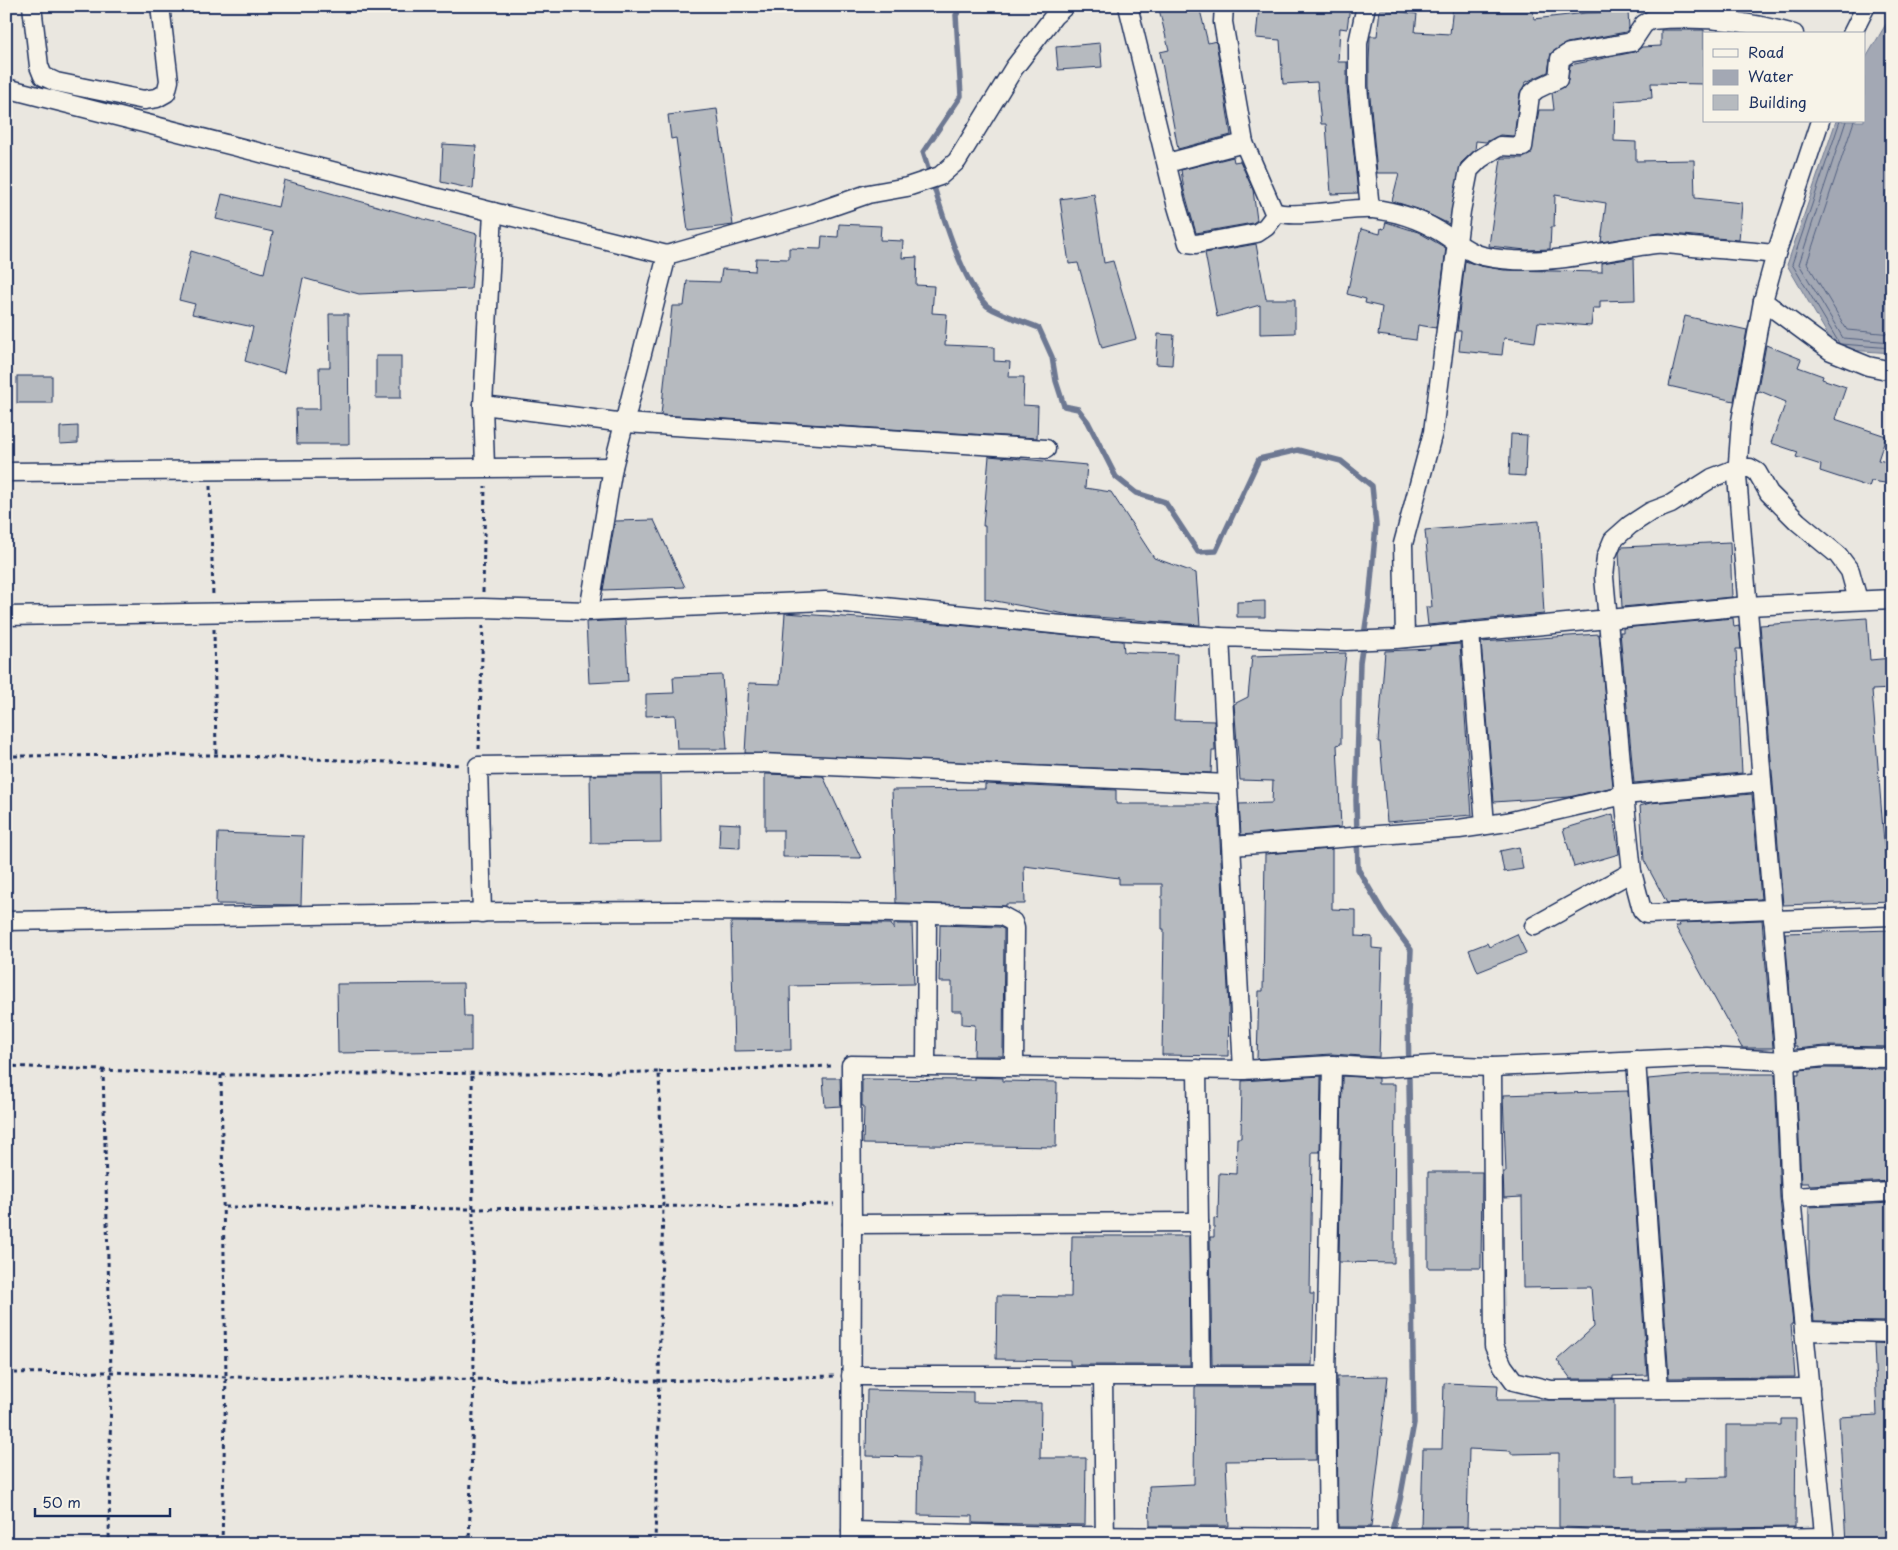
<svg xmlns="http://www.w3.org/2000/svg" width="1898" height="1550" font-family="'Playpen Sans',sans-serif">
<style>
.water{fill:#a3a8b4;stroke:#6d7892}
.lines{fill:none;stroke-linecap:round;stroke-linejoin:round}
.shore{stroke:#515f80;stroke-width:1}
.stream{stroke:#6d7892;stroke-width:5.5}
.building{fill:#b6babf;stroke:#1b2f5e}
.minor-casing{stroke:#1b2f5e;stroke-width:21}
.path{stroke:#1b2f5e;stroke-width:3;stroke-dasharray:4 4;stroke-linecap:butt}
.minor{stroke:#f7f3e8;stroke-width:18}
</style>
<rect width="100%" height="100%" fill="#eae7e0"/>
<filter id="ink" filterUnits="userSpaceOnUse"><feTurbulence type="fractalNoise" baseFrequency=".02" numOctaves="2"/><feDisplacementMap in="SourceGraphic" scale="10" xChannelSelector="R" yChannelSelector="G"/><feConvolveMatrix kernelMatrix="1 2 1 2 8 2 1 2 1" color-interpolation-filters="sRGB"/></filter>
<g filter="url(#ink)">
<polygon class="water" points="1892,14 1892,353 1836,349 1787,265 1836,121 1864,121 1864,61"/>
<g class="lines">
<g class="shore">
<polyline points="1846,121 1799,264 1843,338 1892,342"/>
<polyline points="1854,121 1807,263 1847,330 1892,334"/>
<polyline points="1839,343 1792,264 1840,121"/>
<polyline points="1841,344 1892,348"/>
</g>
<path class="stream" d="M 963,6 L 956,15 L 961,96 L 923,152 C 936,191 958,277 986,305 C 993,312 1028,323 1039,328 L 1052,357 L 1056,381 L 1064,406 L 1078,409 L 1088,422 L 1116,477 L 1136,493 L 1165,502 L 1198,552 L 1216,551 L 1259,459 L 1298,450 L 1341,461 L 1372,486 L 1376,525 L 1369,602 L 1360,662 L 1356,800 L 1358,869 L 1383,912 L 1411,950 L 1408,1013 L 1414,1423 L 1400,1500 L 1391,1534"/>
</g>
<g class="building">
<polygon points="1171,6 1199,6 1208,43 1216,41 1231,135 1178,149 1160,52 1169,50 1159,9"/>
<polygon points="1259,6 1350,6 1347,29 1340,28 1338,62 1347,62 1347,88 1358,193 1331,194 1326,124 1321,124 1317,82 1283,84 1280,40 1256,38"/>
<polygon points="1453,6 1483,9 1483,11 1533,11 1534,19 1586,13 1628,12 1629,28 1626,32 1567,43 1551,53 1548,72 1526,82 1520,93 1514,136 1500,135 1486,142 1476,141 1475,150 1461,163 1449,224 1418,209 1392,201 1399,173 1377,173 1369,86 1369,62 1370,38 1370,36 1377,36 1380,9 1417,14 1415,32 1450,34"/>
<polygon points="1661,30 1704,30 1704,84 1651,83 1652,98 1615,101 1614,141 1636,142 1636,161 1694,160 1695,198 1742,203 1739,240 1660,233 1601,242 1606,203 1555,195 1554,227 1551,227 1550,249 1526,250 1489,246 1501,158 1523,158 1531,154 1539,110 1554,110 1552,93 1567,85 1570,65 1634,52 1642,47 1661,46"/>
<polygon points="1100,43 1102,67 1058,70 1056,47"/>
<polygon points="717,109 733,225 688,231 676,138 671,139 668,115"/>
<polygon points="443,144 476,146 473,189 441,182"/>
<polygon points="1233,157 1234,162 1240,161 1253,190 1257,220 1253,223 1196,233 1184,190 1181,170"/>
<polygon points="284,180 477,234 471,289 359,294 303,278 284,373 245,361 253,327 192,314 195,304 179,300 191,251 264,273 273,232 216,219 222,194 278,207"/>
<polygon points="1094,194 1104,263 1113,261 1136,339 1102,348 1078,263 1069,264 1060,199"/>
<polygon points="1386,222 1418,232 1446,248 1436,328 1418,325 1416,340 1378,335 1382,307 1365,303 1366,299 1347,294 1361,229 1380,234 1381,228 1384,229"/>
<polygon points="839,224 881,226 880,240 903,241 902,258 917,257 916,285 934,286 932,313 947,314 945,345 994,347 994,361 1010,362 1009,377 1024,377 1023,405 1038,406 1037,438 661,415 672,306 684,306 687,281 720,282 722,269 755,271 756,258 789,259 789,248 821,249 822,236 838,237"/>
<polygon points="1256,244 1266,299 1295,299 1295,333 1260,334 1260,305 1217,317 1205,253"/>
<polygon points="1634,258 1635,300 1600,301 1600,308 1593,308 1591,326 1538,322 1535,342 1504,338 1502,355 1459,351 1461,331 1457,331 1465,261 1480,266 1504,270 1602,272 1602,263"/>
<polygon points="329,314 348,314 349,444 297,444 296,409 320,409 319,367 330,367"/>
<polygon points="1685,316 1747,330 1734,401 1669,386"/>
<polygon points="1158,334 1174,335 1172,365 1156,364"/>
<polygon points="1766,345 1801,359 1798,367 1823,376 1822,379 1846,387 1835,419 1886,436 1878,460 1892,463 1892,484 1871,481 1869,487 1820,471 1821,465 1796,457 1798,452 1771,443 1786,402 1760,391 1757,393"/>
<rect x="376" y="356" width="25" height="42"/>
<rect x="17" y="376" width="35" height="27"/>
<polygon points="78,426 78,443 60,444 60,427"/>
<polygon points="1511,434 1527,435 1525,476 1509,475"/>
<polygon points="989,456 1087,465 1085,488 1111,492 1154,558 1196,573 1200,625 1070,615 985,599 985,526 983,526"/>
<polygon points="654,520 685,587 603,590 615,521"/>
<polygon points="1539,521 1544,614 1428,625 1426,607 1432,607 1425,530"/>
<polygon points="1730,542 1732,597 1622,607 1619,553 1622,547"/>
<polygon points="1265,601 1265,617 1237,617 1237,602"/>
<polygon points="785,613 947,624 1123,641 1124,652 1177,654 1174,720 1214,721 1215,751 1212,751 1211,773 745,753 749,683 780,684"/>
<polygon points="1733,618 1734,627 1739,626 1741,649 1736,649 1742,773 1634,783 1620,632 1623,632 1623,628"/>
<polygon points="1867,618 1870,660 1892,658 1892,689 1872,690 1886,868 1892,868 1892,901 1783,905 1760,625"/>
<polygon points="625,620 628,681 589,683 586,622"/>
<polygon points="1599,634 1613,787 1569,797 1494,802 1481,642"/>
<polygon points="1460,644 1472,815 1387,822 1380,742 1378,742 1385,651 1430,649 1430,646"/>
<polygon points="1346,653 1341,699 1341,744 1337,745 1341,827 1241,835 1239,804 1272,803 1273,781 1240,780 1234,704 1248,697 1252,656"/>
<polygon points="722,675 727,749 677,749 675,715 646,716 646,694 674,693 673,677"/>
<polygon points="765,774 823,776 861,858 783,857 783,830 765,830"/>
<polygon points="590,775 660,775 661,842 591,843"/>
<polygon points="985,784 1116,790 1116,804 1218,804 1229,1007 1228,1056 1162,1055 1164,929 1162,929 1162,884 1119,884 1119,878 1024,866 1025,904 1006,904 1006,906 896,903 892,790 985,789"/>
<polygon points="1752,794 1761,899 1667,903 1644,860 1640,806 1650,803"/>
<polygon points="1613,814 1619,854 1574,867 1563,829"/>
<polygon points="720,823 740,824 740,848 719,847"/>
<polygon points="218,833 303,836 301,905 216,904"/>
<polygon points="1519,847 1523,869 1504,872 1500,851"/>
<polygon points="1332,849 1332,909 1356,910 1356,936 1372,937 1372,948 1382,949 1379,1057 1331,1054 1257,1059 1259,991 1263,991 1265,854"/>
<polygon points="1762,920 1773,1048 1742,1048 1675,926 1680,926 1679,923"/>
<polygon points="731,922 891,924 894,930 894,924 912,924 914,984 790,986 791,1050 734,1051"/>
<polygon points="940,925 999,927 1004,929 1003,1056 974,1056 975,1025 962,1024 962,1011 952,1011 952,982 939,982"/>
<polygon points="1892,930 1892,1047 1825,1046 1797,1049 1797,1046 1794,1046 1785,933"/>
<polygon points="1517,934 1526,953 1478,972 1469,950 1487,943 1489,947"/>
<polygon points="463,983 464,1016 471,1016 471,1051 338,1053 337,984"/>
<polygon points="1825,1068 1892,1069 1892,1181 1809,1185 1809,1183 1801,1183 1796,1074 1799,1074 1799,1070"/>
<polygon points="1703,1074 1775,1074 1780,1198 1793,1324 1791,1324 1795,1377 1669,1378 1648,1079"/>
<polygon points="1321,1076 1320,1152 1312,1152 1310,1294 1314,1294 1312,1365 1212,1365 1210,1237 1214,1237 1214,1218 1218,1219 1219,1173 1236,1174 1237,1138 1241,1138 1242,1081"/>
<polygon points="1342,1076 1378,1078 1378,1084 1395,1084 1394,1263 1339,1262"/>
<polygon points="974,1077 1003,1078 1003,1081 1057,1082 1056,1147 863,1144 864,1106 862,1106 862,1079 974,1080"/>
<polygon points="823,1078 840,1078 841,1106 825,1107"/>
<polygon points="1628,1091 1647,1375 1613,1376 1613,1379 1571,1379 1557,1360 1594,1327 1591,1287 1523,1288 1522,1197 1504,1198 1503,1172 1506,1172 1503,1095"/>
<polygon points="1428,1172 1482,1172 1481,1268 1428,1268"/>
<polygon points="1892,1203 1892,1322 1814,1321 1809,1272 1809,1207"/>
<polygon points="1072,1236 1189,1236 1190,1365 1070,1365 1070,1360 996,1359 997,1296 1071,1297"/>
<polygon points="1874,1343 1892,1344 1892,1544 1846,1544 1839,1417 1877,1415"/>
<polygon points="1388,1376 1371,1527 1338,1527 1337,1377"/>
<polygon points="1444,1383 1498,1385 1497,1400 1614,1400 1614,1476 1635,1475 1635,1483 1684,1482 1684,1478 1726,1477 1726,1425 1781,1425 1781,1419 1796,1419 1795,1527 1635,1529 1559,1527 1559,1453 1511,1454 1511,1451 1469,1449 1467,1527 1421,1527 1423,1449 1442,1449"/>
<polygon points="1195,1387 1316,1387 1316,1460 1226,1461 1229,1526 1150,1526 1149,1486 1194,1484"/>
<polygon points="867,1390 973,1392 973,1402 1041,1403 1040,1458 1086,1458 1085,1525 973,1523 973,1516 918,1515 919,1457 866,1456"/>
</g>
<g class="lines">
<defs>
<g id="minor">
<polyline points="32,6 39,66 43,76 56,82 144,100 157,98 166,93 169,81 160,6"/>
<polyline points="1128,6 1176,203 1188,243 1196,244 1257,233 1266,227 1276,214"/>
<path d="M 1224,6 L 1223,22 L 1244,143 L 1273,210 C 1284,221 1352,207 1373,209 C 1394,211 1419,219 1437,230 C 1452,238 1465,252 1483,256 C 1541,269 1597,251 1655,244 C 1667,243 1681,246 1693,247 C 1720,249 1748,251 1776,254"/>
<polyline points="1366,6 1358,43 1358,87 1370,209"/>
<polyline points="1852,34 1866,6"/>
<polyline points="6,88 493,212 667,255 613,467 589,611"/>
<polyline points="1820,121 1776,254 1763,301 1831,351 1868,366 1892,371"/>
<polyline points="1167,163 1244,143"/>
<polyline points="667,255 813,213 868,194 907,187 940,176 957,161 1014,68 1054,16 1065,6"/>
<polyline points="1763,301 1741,421 1737,476 1785,1061 1791,1197 1825,1544"/>
<polyline points="483,405 625,423 1046,449"/>
<polyline points="485,467 483,405 493,212"/>
<polyline points="6,472 613,467"/>
<polyline points="6,616 483,608 589,611 825,601 1112,630 1220,637"/>
<polyline points="1470,632 1485,825"/>
<path d="M 1405,638 L 1403,544 L 1433,432 L 1461,211 L 1469,170 L 1480,159 L 1500,146 L 1523,147 L 1530,95 L 1537,89 L 1558,79 L 1560,59 L 1569,53 L 1632,42 L 1644,24 L 1651,20 C 1699,16 1748,21 1794,34"/>
<polyline points="1762,782 1624,795 1604,577 1606,557 1613,540 1630,525 1650,512 1671,504 1712,478 1738,468 1750,468 1757,472 1769,493 1798,522 1838,555 1850,571 1858,600"/>
<polyline points="1232,846 1459,829 1507,822 1624,795 1632,872 1642,910 1646,914 1772,909"/>
<polyline points="482,913 478,766 761,763 1228,784"/>
<polyline points="1773,920 1892,916"/>
<path d="M 6,921 C 338,915 671,905 1002,916 L 1013,922 L 1015,928 L 1014,1067"/>
<polyline points="1534,926 1632,872"/>
<polyline points="1636,1060 1659,1389"/>
<polyline points="1332,1065 1243,1070 1220,637 1346,641 1396,639 1747,606 1892,599"/>
<polyline points="926,1066 927,914"/>
<polyline points="1492,1067 1494,1346 1503,1366 1514,1381 1550,1390 1810,1388"/>
<polyline points="1197,1069 1201,1375"/>
<polyline points="1791,1197 1892,1192"/>
<polyline points="852,1224 1199,1222"/>
<polyline points="1804,1331 1892,1333"/>
<polyline points="851,1376 1326,1376"/>
<polyline points="1103,1377 1105,1544"/>
<polyline points="851,1531 1069,1536 1365,1538 1518,1537 1651,1540 1824,1537"/>
<polyline points="851,1544 852,1224 851,1065 1243,1070"/>
<polyline points="1328,1544 1326,1376 1332,1065 1381,1068 1435,1065 1492,1067 1707,1057 1785,1061 1825,1057 1892,1058"/>
</g>
</defs>
<use href="#minor" class="minor-casing"/>
<g class="path">
<polyline points="210,486 213,597"/>
<polyline points="483,592 485,486"/>
<polyline points="214,629 216,755"/>
<polyline points="479,749 483,626"/>
<polyline points="6,756 216,755 461,765"/>
<polyline points="6,1066 221,1075 659,1072 663,1207 655,1544"/>
<polyline points="103,1070 111,1372 109,1544"/>
<polyline points="659,1072 833,1066"/>
<polyline points="221,1075 226,1377 222,1544"/>
<polyline points="225,1207 473,1209 834,1204"/>
<polyline points="6,1373 111,1372 226,1377 658,1381 835,1376"/>
<polyline points="469,1544 474,1379 472,1074"/>
</g>
<use href="#minor" class="minor"/>
</g>
</g>
<rect width="1898" height="1550" fill="none" stroke="#f7f3e8" stroke-width="25"/>
<rect x="12" y="12" width="1873" height="1525" fill="none" stroke="#1b2f5e" stroke-width="2" filter="url(#ink)"/>
<rect x="1703" y="32" width="162" height="90" fill="#f7f3e8" stroke="#9fa5b1"/>
<rect x="1713" y="49" width="25" height="8" fill="#f7f3e8" stroke="#9fa5b1"/>
<text x="1748" y="58" font-size="15" fill="#1b2f5e">Road</text>
<rect x="1713" y="70" width="25" height="15" fill="#a3a8b4" stroke="#9fa5b1"/>
<text x="1748" y="82" font-size="15" fill="#1b2f5e">Water</text>
<rect x="1713" y="95" width="25" height="15" fill="#b6babf" stroke="#9fa5b1"/>
<text x="1748" y="108" font-size="15" fill="#1b2f5e">Building</text>
<path d="M35 1508v8h135v-8" fill="none" stroke="#1b2f5e" stroke-width="2.5"/>
<text x="42" y="1508" font-size="15" fill="#1b2f5e" stroke="#f7f3e8" stroke-width="4" paint-order="stroke">50 m</text>
</svg>
